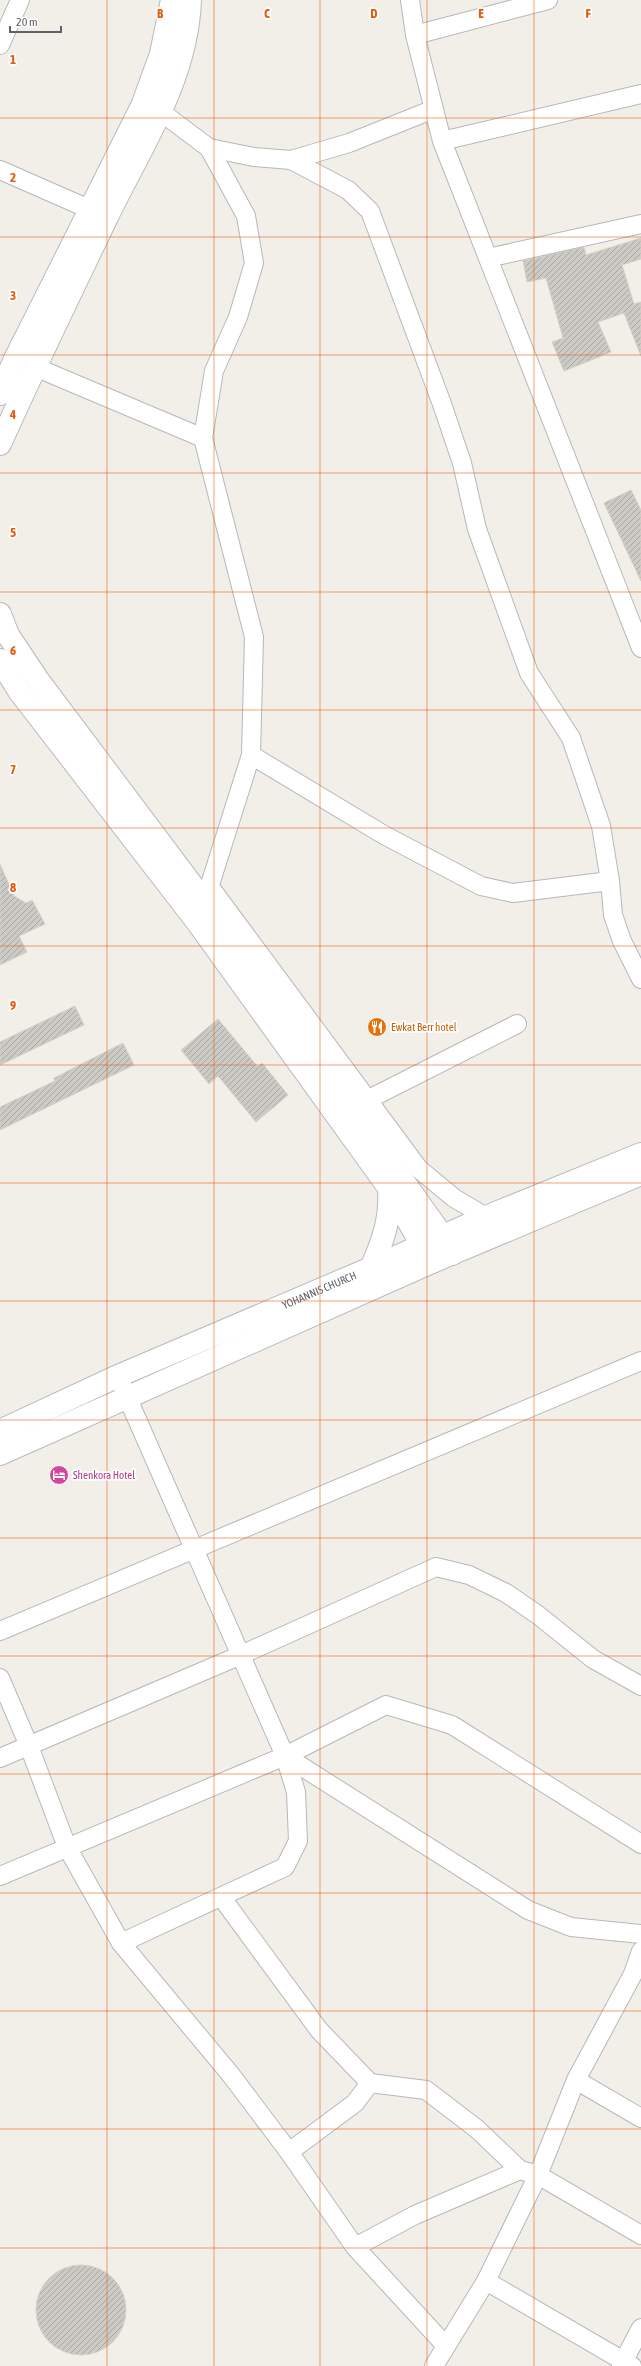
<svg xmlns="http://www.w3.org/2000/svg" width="641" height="2366" font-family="'Asap Condensed',sans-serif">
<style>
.building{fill:url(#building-hatch);stroke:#d6d1c6}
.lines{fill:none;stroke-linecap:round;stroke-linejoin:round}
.street-casing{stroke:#b5b8bc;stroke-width:20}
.secondary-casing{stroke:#b6babf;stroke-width:24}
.street{stroke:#fff;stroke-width:18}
.secondary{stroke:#fff;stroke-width:22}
.grid{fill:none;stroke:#e8590c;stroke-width:1;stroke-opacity:0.55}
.labels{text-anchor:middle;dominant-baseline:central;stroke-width:3.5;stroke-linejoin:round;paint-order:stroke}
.food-label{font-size:11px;fill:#c56008;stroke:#fff;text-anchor:start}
.street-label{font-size:11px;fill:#5f6368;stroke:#fff}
.hotel-label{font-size:11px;fill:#b23c85;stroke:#fff;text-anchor:start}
.grid-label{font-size:13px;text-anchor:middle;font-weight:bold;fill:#e8590c;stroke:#fff;stroke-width:3.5;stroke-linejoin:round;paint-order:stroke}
</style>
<defs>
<pattern id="building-hatch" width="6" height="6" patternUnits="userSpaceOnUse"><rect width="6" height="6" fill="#cccac5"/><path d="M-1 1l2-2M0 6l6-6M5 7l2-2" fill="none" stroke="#a9a8a4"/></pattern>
</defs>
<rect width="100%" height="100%" fill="#f1efe8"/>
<g class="building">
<polygon points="641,238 641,259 622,265 634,304 641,302 641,356 624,313 598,322 611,352 564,371 552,342 563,338 546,278 527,282 523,261 584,247 586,255"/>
<polygon points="631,490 641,510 641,581 604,503"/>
<polygon points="0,864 14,896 26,903 32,900 45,924 19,936 27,952 0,965"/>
<polygon points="75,1006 84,1025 0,1065 0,1042"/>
<polygon points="218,1019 258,1067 262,1063 288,1095 256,1122 218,1076 209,1084 181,1050"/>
<polygon points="123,1043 134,1065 0,1130 0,1107 55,1081 54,1078"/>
<circle cx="81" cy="2310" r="45"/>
</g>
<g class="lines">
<defs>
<g id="street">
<polyline points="410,0 415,35 442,141 641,648"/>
<polyline points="415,35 548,0"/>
<polyline points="0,45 20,0"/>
<polyline points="148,107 161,112 209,148 254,157 291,160 349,143 434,109"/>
<polyline points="442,141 641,94"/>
<polyline points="291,160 348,190 370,211 442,404 462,463 477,529 529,673 571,738 601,826 610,881 613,915 622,941 641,979"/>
<polyline points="0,170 89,209"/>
<polyline points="488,258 641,224"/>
<polyline points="35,367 203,438"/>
<polyline points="251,755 384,835 481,886 513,893 610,881"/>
<polyline points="210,887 419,1169 454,1198 486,1217"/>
<polyline points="201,913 251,755 254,637 203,438 214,371 238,317 254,263 246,216 209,148"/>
<polyline points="367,1100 517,1024"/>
<polyline points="118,1376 285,1756 296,1792 298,1841 285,1867 121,1943"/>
<polyline points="0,1631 641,1361"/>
<polyline points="0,1678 29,1746 67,1847 121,1943 231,2075 289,2152 355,2247 446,2346"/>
<polyline points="285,1756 528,1910 571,1927 641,1934"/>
<polyline points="0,1758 241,1655 436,1567 469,1575 506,1593 538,1615 593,1659 641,1686"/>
<polyline points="0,1876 285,1756 386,1705 452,1725 641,1844"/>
<polyline points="222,1898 319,2030 370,2083 355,2103 289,2152"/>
<polyline points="576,2080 641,2118"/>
<polyline points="370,2083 426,2090 477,2129 520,2170"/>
<polyline points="355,2247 415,2215 520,2170 538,2175 641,2235"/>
<polyline points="486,2281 632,2366"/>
<polyline points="434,2366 486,2281 538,2175 576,2080 633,1974 641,1951"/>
<polyline points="621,2366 641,2328"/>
</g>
<g id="secondary">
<polyline points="0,394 14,361 142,106 161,54 172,0"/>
<path d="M 0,444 C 34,368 70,294 106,219 C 140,148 187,81 190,0"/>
<polyline points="0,614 8,635 38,680 204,901 443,1237 452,1254"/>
<polyline points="0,660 19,691 198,923 389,1188 432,1262"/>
<path d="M 371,1268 C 383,1241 391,1219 389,1189"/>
<path id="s1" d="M 0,1431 L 118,1376 L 371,1268 L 486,1217 L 641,1154"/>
<polyline points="0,1454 432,1262 641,1174"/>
</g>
</defs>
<use href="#street" class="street-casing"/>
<use href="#secondary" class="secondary-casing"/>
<use href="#street" class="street"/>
<use href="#secondary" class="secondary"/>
</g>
<path class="grid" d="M 107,0 L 107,2366M 214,0 L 214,2366M 320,0 L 320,2366M 427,0 L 427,2366M 534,0 L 534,2366M 0,118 L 641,118M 0,237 L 641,237M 0,355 L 641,355M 0,473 L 641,473M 0,592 L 641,592M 0,710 L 641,710M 0,828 L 641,828M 0,946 L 641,946M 0,1065 L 641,1065M 0,1183 L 641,1183M 0,1301 L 641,1301M 0,1420 L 641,1420M 0,1538 L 641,1538M 0,1656 L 641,1656M 0,1774 L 641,1774M 0,1893 L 641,1893M 0,2011 L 641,2011M 0,2129 L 641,2129M 0,2248 L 641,2248"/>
<defs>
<symbol id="restaurant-disc" viewBox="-11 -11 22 22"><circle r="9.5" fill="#e8710a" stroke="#fff"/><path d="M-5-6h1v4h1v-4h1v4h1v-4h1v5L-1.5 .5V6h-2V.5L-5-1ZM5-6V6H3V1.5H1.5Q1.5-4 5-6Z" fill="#fff"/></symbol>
<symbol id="hotel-disc" viewBox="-11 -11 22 22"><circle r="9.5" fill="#d1479c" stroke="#fff"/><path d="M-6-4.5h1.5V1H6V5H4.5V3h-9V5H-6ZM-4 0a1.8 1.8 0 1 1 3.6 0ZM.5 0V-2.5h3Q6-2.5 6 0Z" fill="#fff"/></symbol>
</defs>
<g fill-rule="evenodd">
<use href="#restaurant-disc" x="366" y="1016" width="22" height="22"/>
<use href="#hotel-disc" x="48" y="1464" width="22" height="22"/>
</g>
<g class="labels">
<g class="food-label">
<text x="391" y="1027">Ewkat Berr hotel</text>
</g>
<g class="street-label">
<text stroke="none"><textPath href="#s1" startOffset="349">YOHANNIS CHURCH</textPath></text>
</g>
<g class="hotel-label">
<text x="73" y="1475">Shenkora Hotel</text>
</g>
</g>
<g class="grid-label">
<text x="160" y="18">B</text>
<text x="267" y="18">C</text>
<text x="374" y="18">D</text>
<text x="481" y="18">E</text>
<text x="588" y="18">F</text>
<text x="13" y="64">1</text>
<text x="13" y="182">2</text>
<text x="13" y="300">3</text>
<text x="13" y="419">4</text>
<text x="13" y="537">5</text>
<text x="13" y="655">6</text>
<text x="13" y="774">7</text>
<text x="13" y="892">8</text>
<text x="13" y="1010">9</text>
</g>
<path d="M10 26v6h51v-6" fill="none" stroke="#5f6368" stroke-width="2"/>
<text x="16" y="26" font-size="12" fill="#5f6368" stroke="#ffffff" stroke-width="3" paint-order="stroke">20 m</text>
</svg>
